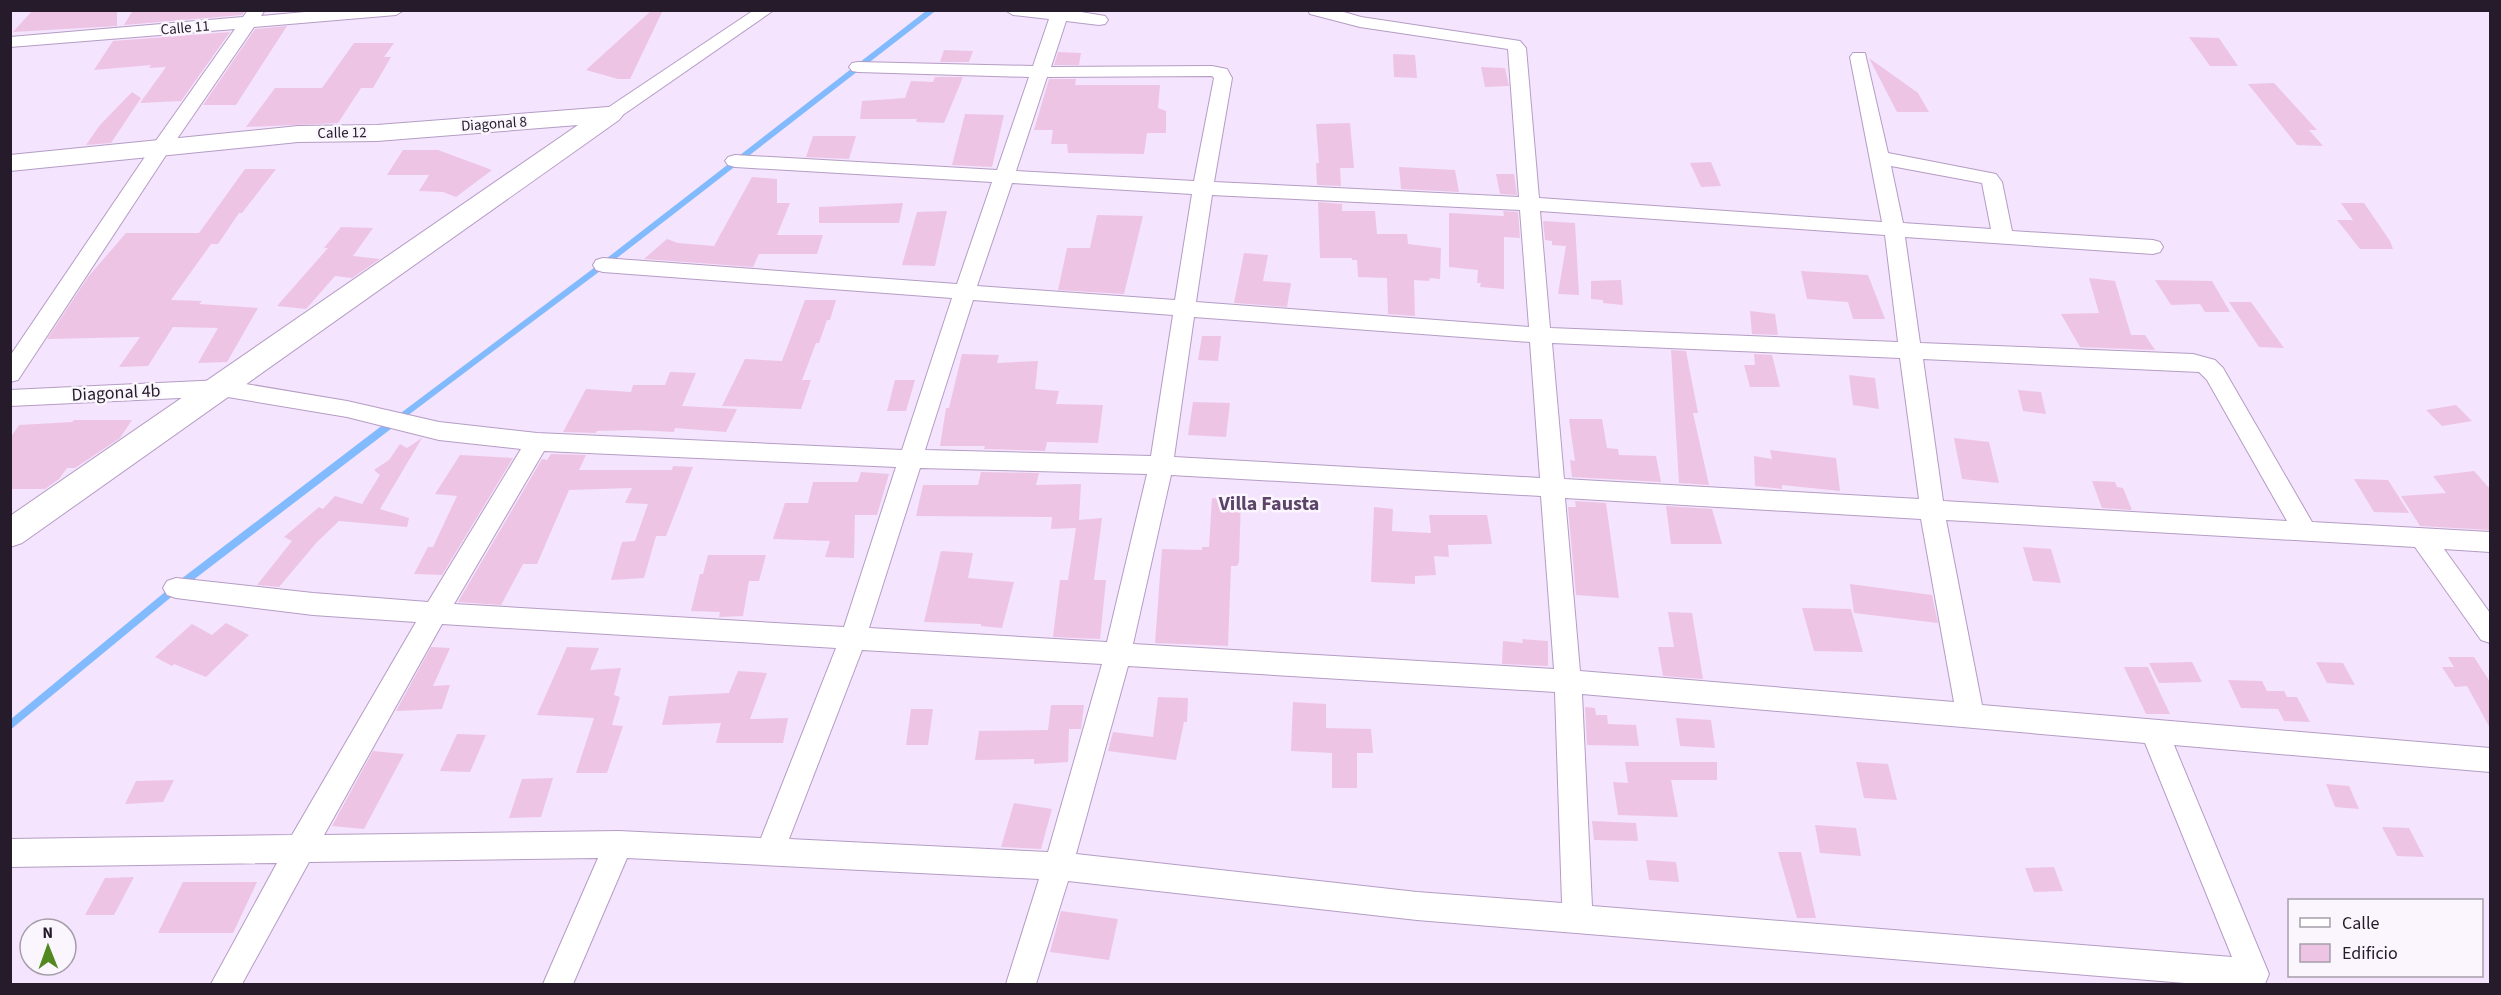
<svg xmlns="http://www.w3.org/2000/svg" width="2501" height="995" font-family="'Source Sans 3',sans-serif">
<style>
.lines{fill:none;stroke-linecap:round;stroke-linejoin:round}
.stream-far1{stroke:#81bafd;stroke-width:6}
.stream{stroke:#81bafd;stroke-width:8}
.building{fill:#eec4e5}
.street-casing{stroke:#b59cc4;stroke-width:2}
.secondary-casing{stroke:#b59cc4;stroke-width:2}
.street{fill:#fff;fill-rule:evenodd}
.secondary{fill:#fff;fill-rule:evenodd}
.labels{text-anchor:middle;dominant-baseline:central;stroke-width:5;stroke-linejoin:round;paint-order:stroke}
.far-street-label{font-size:15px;fill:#251b2a;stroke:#fbf6fe}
.street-label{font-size:18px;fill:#251b2a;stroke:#fbf6fe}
.neighbourhood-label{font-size:20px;font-weight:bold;fill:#5b4468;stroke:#fbf6fe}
</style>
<rect width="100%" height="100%" fill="#f4e4fe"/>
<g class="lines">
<polyline class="stream-far1" points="390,425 603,265 932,10"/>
<polyline class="stream" points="10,725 176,588 392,423"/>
</g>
<g class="building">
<polygon points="33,10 117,10 117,26 13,32"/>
<polygon points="133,10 245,10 242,15 124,25"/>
<polygon points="652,10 663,10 630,79 618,79 586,70"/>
<polygon points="287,26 236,105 203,105 255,29"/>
<polygon points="230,32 181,101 140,103 166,67 149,68 151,65 94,70 113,41"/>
<polygon points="2189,37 2219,38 2238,66 2210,66"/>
<polygon points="354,43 394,43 384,57 391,57 373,88 361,88 338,123 246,127 275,88 322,88"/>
<polygon points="944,50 973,51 969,62 940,62"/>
<polygon points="1058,52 1081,53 1079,65 1054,65"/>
<polygon points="1393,54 1415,55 1417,78 1394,77"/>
<polygon points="1869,58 1918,93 1929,112 1897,112"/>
<polygon points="1481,67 1505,68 1509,86 1485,87"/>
<polygon points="935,77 963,77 944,123 916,122 917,119 860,119 862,101 905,98 911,81 933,82"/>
<polygon points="1049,79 1076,79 1075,85 1160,85 1158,108 1166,111 1166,133 1147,133 1144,154 1068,153 1067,144 1051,144 1053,130 1034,130"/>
<polygon points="2274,83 2317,130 2309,130 2323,146 2297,145 2248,84"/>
<polygon points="132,92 141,98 111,143 86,145 100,125"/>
<polygon points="965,114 1004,115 992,167 952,165"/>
<polygon points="1350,123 1354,168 1340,168 1341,186 1317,185 1316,163 1319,163 1316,124"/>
<polygon points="813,136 856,136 849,159 806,157"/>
<polygon points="403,150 438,150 492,170 456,197 443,192 419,191 429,175 387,175"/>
<polygon points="1711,162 1721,186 1701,187 1690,163"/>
<polygon points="1399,167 1455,170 1459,192 1401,189"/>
<polygon points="245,169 276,169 242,213 239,213 218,244 211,244 171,300 202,301 199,304 258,308 227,362 198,363 218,328 173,327 148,366 119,367 140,337 47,339 88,277 126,233 199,233"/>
<polygon points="1496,174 1514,174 1517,195 1500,194"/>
<polygon points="752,177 777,179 777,203 790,203 777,235 823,235 817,254 759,254 753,267 644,259 667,239 678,243 714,246"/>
<polygon points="1318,202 1342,204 1342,211 1375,211 1377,234 1407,234 1408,244 1441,248 1440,279 1430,278 1429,281 1414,280 1415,316 1388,314 1387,278 1358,277 1357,260 1352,260 1352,258 1320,258"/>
<polygon points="903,203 899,223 819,223 819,207"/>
<polygon points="2341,203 2364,203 2390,241 2393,249 2360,249 2337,220 2353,220"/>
<polygon points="947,211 935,266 902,265 917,212"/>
<polygon points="1503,211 1518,212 1520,238 1504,237 1504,289 1480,287 1481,283 1477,283 1478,270 1449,267 1449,213 1504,216"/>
<polygon points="1097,215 1143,216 1124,294 1058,290 1067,248 1090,248"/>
<polygon points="1543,221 1575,223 1579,295 1558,294 1566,246 1552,245 1552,241 1545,240"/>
<polygon points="341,227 373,228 353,256 380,259 352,278 335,276 306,309 277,306 328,248 324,248"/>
<polygon points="1244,253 1268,255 1263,281 1291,283 1287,307 1234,303"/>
<polygon points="1801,271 1868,275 1885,319 1853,319 1848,302 1807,299"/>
<polygon points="2089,278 2115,281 2131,335 2145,335 2155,350 2080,347 2061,314 2099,313"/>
<polygon points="1621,280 1623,305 1603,303 1603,300 1591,299 1591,281"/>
<polygon points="2155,280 2212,281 2230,312 2205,312 2200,304 2171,305"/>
<polygon points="805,300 836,300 830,320 827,320 819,343 816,343 802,380 811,380 801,409 722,406 745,359 782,361"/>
<polygon points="2229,302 2251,302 2284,348 2259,347"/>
<polygon points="1750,311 1775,314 1778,335 1752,334"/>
<polygon points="1202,336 1221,336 1218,361 1198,360"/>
<polygon points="1671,350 1686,351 1698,413 1693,413 1709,485 1679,483"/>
<polygon points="962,354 999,355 997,363 1038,361 1035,389 1059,391 1056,404 1103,405 1098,443 1047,442 1045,451 984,449 985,446 940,446 946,408 949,408"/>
<polygon points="1754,354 1772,355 1780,387 1750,387 1744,365 1755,365"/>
<polygon points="670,372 696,373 682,406 737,409 726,432 675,428 674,432 636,430 597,431 596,433 563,432 586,389 631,392 633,385 665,385"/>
<polygon points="1849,375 1875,378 1879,409 1853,405"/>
<polygon points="895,380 915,380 906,411 887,411"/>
<polygon points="2018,390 2041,392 2046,414 2023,411"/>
<polygon points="1193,402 1230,403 1226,437 1188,435"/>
<polygon points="2456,405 2472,421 2442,426 2426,410"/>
<polygon points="1569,419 1602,419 1607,448 1618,449 1619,455 1656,456 1661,482 1572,477 1570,460 1575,461"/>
<polygon points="74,420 132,420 120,438 75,468 67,468 59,479 45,489 10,489 10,438 19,425 72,422"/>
<polygon points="422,438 380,509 409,518 407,527 339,521 317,542 279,587 257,585 292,541 284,537 319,507 323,509 335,496 362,504 380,475 374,470 389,460 400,444 407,448"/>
<polygon points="1954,438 1989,442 1999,483 1962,479"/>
<polygon points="1770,450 1836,458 1840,491 1782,485 1782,489 1755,486 1754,456 1772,459"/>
<polygon points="551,454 586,455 579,470 672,470 673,466 693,467 666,536 656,536 644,578 611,580 622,542 635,541 648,504 625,503 632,488 569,490 537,564 523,564 501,605 458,602 542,459 547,460"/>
<polygon points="460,455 513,458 442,575 414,574 428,547 433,547 457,496 435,494"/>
<polygon points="2474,471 2490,489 2490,530 2420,526 2401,496 2446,493 2433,476"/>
<polygon points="861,472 889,474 877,515 855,515 854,558 825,557 830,541 773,539 785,503 808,503 813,482 858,482"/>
<polygon points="981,472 1039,473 1036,485 1081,484 1079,520 1102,518 1094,580 1106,580 1100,639 1053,637 1060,580 1068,580 1076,528 1051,529 1052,517 916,516 923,485 978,485"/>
<polygon points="2354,479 2388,480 2409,513 2374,512"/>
<polygon points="2092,481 2115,482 2117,487 2123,488 2132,510 2102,508"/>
<polygon points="1212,498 1241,499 1239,562 1237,566 1231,566 1228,646 1155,643 1162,549 1202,550 1202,547 1209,547"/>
<polygon points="1575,501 1606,503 1619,598 1576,595 1568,507 1576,507"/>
<polygon points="1666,506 1712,509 1722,544 1671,544"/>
<polygon points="1374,507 1393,509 1392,531 1431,533 1429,515 1487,515 1492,544 1448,545 1449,557 1434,556 1436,575 1415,576 1415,584 1371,582"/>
<polygon points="2023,547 2051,549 2061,583 2033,581"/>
<polygon points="941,551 973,553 968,578 1014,582 1002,628 981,626 981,624 924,622"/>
<polygon points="708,555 766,555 759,581 749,581 743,616 719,617 720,612 691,611 700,574 703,574"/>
<polygon points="1850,584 1932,595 1938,623 1854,613"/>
<polygon points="1802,608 1851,609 1863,652 1814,651"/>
<polygon points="1668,612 1692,613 1703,679 1663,676 1658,647 1674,647"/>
<polygon points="226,623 249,635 206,677 174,664 172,666 155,657 192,624 212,635"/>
<polygon points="1522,639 1548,641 1548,666 1502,664 1503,641 1523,643"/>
<polygon points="431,647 450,648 433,686 450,685 442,709 396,711"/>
<polygon points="567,647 599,648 590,670 621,668 614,695 620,697 612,725 623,726 607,773 576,773 594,718 537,715"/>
<polygon points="2448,657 2474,657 2490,682 2490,728 2467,686 2455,687 2442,667 2454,667"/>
<polygon points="2192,662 2202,682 2159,683 2149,663"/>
<polygon points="2316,662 2343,663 2355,685 2327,683"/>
<polygon points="2124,667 2148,667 2170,714 2146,714"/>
<polygon points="738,671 767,673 750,719 788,718 783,743 716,743 721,723 662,725 669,696 729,693"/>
<polygon points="2228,680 2262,681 2267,691 2284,691 2287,697 2297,697 2310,722 2284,721 2278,709 2241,708"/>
<polygon points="1158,697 1188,698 1187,722 1184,722 1176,760 1108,751 1113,732 1153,737"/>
<polygon points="1293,702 1326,704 1326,728 1371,729 1373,753 1357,753 1357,788 1332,788 1332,753 1291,751"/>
<polygon points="1051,705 1084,705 1081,729 1069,729 1068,762 1034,764 1034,759 975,760 979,731 1048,730"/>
<polygon points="1585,707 1595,708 1596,715 1607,715 1608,724 1636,725 1639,746 1587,745"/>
<polygon points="911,709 933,709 928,745 906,745"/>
<polygon points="1676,718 1711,720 1715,748 1680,746"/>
<polygon points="457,734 486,735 470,772 440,771"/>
<polygon points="373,751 404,754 364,829 332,826"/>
<polygon points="1625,762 1717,762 1717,780 1671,780 1678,817 1618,815 1613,782 1628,783"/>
<polygon points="1856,762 1888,764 1897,800 1864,798"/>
<polygon points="553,778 541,817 509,818 522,779"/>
<polygon points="174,780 163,802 125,804 136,781"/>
<polygon points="2326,784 2349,786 2359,809 2335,807"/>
<polygon points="1014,803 1052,809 1041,849 1001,847"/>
<polygon points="1592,821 1636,823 1638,841 1594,840"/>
<polygon points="1815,825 1856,828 1861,856 1820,853"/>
<polygon points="2382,827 2409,828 2424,857 2397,856"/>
<polygon points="1778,852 1801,852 1816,918 1797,918"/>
<polygon points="1646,860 1676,862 1679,882 1649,880"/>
<polygon points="2054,867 2063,891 2034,892 2025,868"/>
<polygon points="134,877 114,915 85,915 105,878"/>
<polygon points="183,882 257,882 233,933 158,933"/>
<polygon points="1061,911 1118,919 1109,960 1050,952"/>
</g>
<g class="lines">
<defs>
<g id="street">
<polygon points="248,10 265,10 261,16 327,10 404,10 396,15 254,27 170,149 18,380 10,382 10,356 155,142 235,29 10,47 10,37 243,17"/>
<polygon points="754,10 774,10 617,119 603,119 601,115 603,111"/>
<path d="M 1005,10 L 1069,10 L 1105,16 L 1108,20 L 1105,24 L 1099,25 L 1066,21 L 1051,67 L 1212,66 L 1227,69 L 1232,78 L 1214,182 L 1519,197 L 1508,49 L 1360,27 L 1310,14 L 1308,10 L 1337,10 L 1361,17 L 1520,41 L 1526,48 L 1539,198 L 1882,222 L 1850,57 L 1853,53 L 1865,53 L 1888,153 L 1996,174 L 2002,182 L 2012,231 L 2153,240 L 2160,242 L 2163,247 L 2160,252 L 2153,254 L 1905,237 L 1920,343 L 2193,354 L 2215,360 L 2223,368 L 2312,522 L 2490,532 L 2490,552 L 2444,549 L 2490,613 L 2490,643 L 2481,640 L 2415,547 L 1946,520 L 1982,705 L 2490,748 L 2490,772 L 2174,745 L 2269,974 L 2265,984 L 2197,984 L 1417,920 L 1068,881 L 1036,984 L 1006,984 L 1039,879 L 627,858 L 573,984 L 543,984 L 598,858 L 309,862 L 242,984 L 211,984 L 277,863 L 10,867 L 10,839 L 292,835 L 416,622 L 313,615 L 176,598 L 167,595 L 163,588 L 167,581 L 176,578 L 313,593 L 428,602 L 521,449 L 439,440 L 347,417 L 222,396 L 10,406 L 10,390 L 222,380 L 347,401 L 439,422 L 537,433 L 902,450 L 952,298 L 603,272 L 596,270 L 593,265 L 596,260 L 603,258 L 957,284 L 992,182 L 735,167 L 728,165 L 725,161 L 728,157 L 735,155 L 997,170 L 1029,77 L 858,72 L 852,71 L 849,67 L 852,63 L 858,62 L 1033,66 L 1049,19 L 1013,15 ZM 1212,76 L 1214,78 L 1194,181 L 1016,171 L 1047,77 ZM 1891,166 L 1982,183 L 1991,229 L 1903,223 ZM 1012,183 L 1192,194 L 1175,300 L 977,286 ZM 1212,195 L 1520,210 L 1529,327 L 1196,302 ZM 1540,211 L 1885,235 L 1898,342 L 1550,328 ZM 973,300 L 1173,315 L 1151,456 L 925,450 ZM 1194,317 L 1530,342 L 1540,478 L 1174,457 ZM 1552,343 L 1900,358 L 1919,499 L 1564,479 ZM 1923,359 L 2199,372 L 2207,380 L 2287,521 L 1943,501 ZM 544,451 L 896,467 L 844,627 L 454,604 ZM 920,468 L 1147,474 L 1107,642 L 869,628 ZM 1171,475 L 1541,496 L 1554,669 L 1133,644 ZM 1565,498 L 1921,519 L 1954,702 L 1580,671 ZM 442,624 L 836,648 L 761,838 L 619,831 L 324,835 ZM 862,650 L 1102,664 L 1048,852 L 789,839 ZM 1128,666 L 1555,692 L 1562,903 L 1417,892 L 1076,854 ZM 1582,694 L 2145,743 L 2232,957 L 1592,906 Z"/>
</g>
<polygon id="secondary" points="608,107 619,110 623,115 619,120 22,543 10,547 10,516 578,125 377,141 298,142 10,171 10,155 298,126 377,125"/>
</defs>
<use href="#street" class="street-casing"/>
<use href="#secondary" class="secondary-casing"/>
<use href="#street" class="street"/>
<use href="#secondary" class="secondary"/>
</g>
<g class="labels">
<g class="far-street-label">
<text transform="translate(185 28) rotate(-5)">Calle 11</text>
<text transform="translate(494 124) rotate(-4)">Diagonal 8</text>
<text transform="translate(342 133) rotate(-1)">Calle 12</text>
</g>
<g class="street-label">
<text transform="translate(116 393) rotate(-3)">Diagonal 4b</text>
</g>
<g class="neighbourhood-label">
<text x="1269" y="504">Villa Fausta</text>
</g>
</g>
<rect width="2501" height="995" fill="none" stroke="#251b2a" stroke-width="24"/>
<rect x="2288" y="899" width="195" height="78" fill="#fbf6fe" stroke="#a59ea9" stroke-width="1.5"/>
<rect x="2300" y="918" width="30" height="9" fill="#ffffff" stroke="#a59ea9" stroke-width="1.5"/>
<text x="2342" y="929" font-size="18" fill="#251b2a">Calle</text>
<rect x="2300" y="944" width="30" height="18" fill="#eec4e5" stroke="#a59ea9" stroke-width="1.5"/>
<text x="2342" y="959" font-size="18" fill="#251b2a">Edificio</text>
<g transform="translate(48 947) rotate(359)"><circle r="28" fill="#fbf6fe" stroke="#a59ea9" stroke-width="1.5"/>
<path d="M0-4.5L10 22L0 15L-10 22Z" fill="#538820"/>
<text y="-9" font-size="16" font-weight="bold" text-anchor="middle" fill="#251b2a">N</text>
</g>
</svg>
